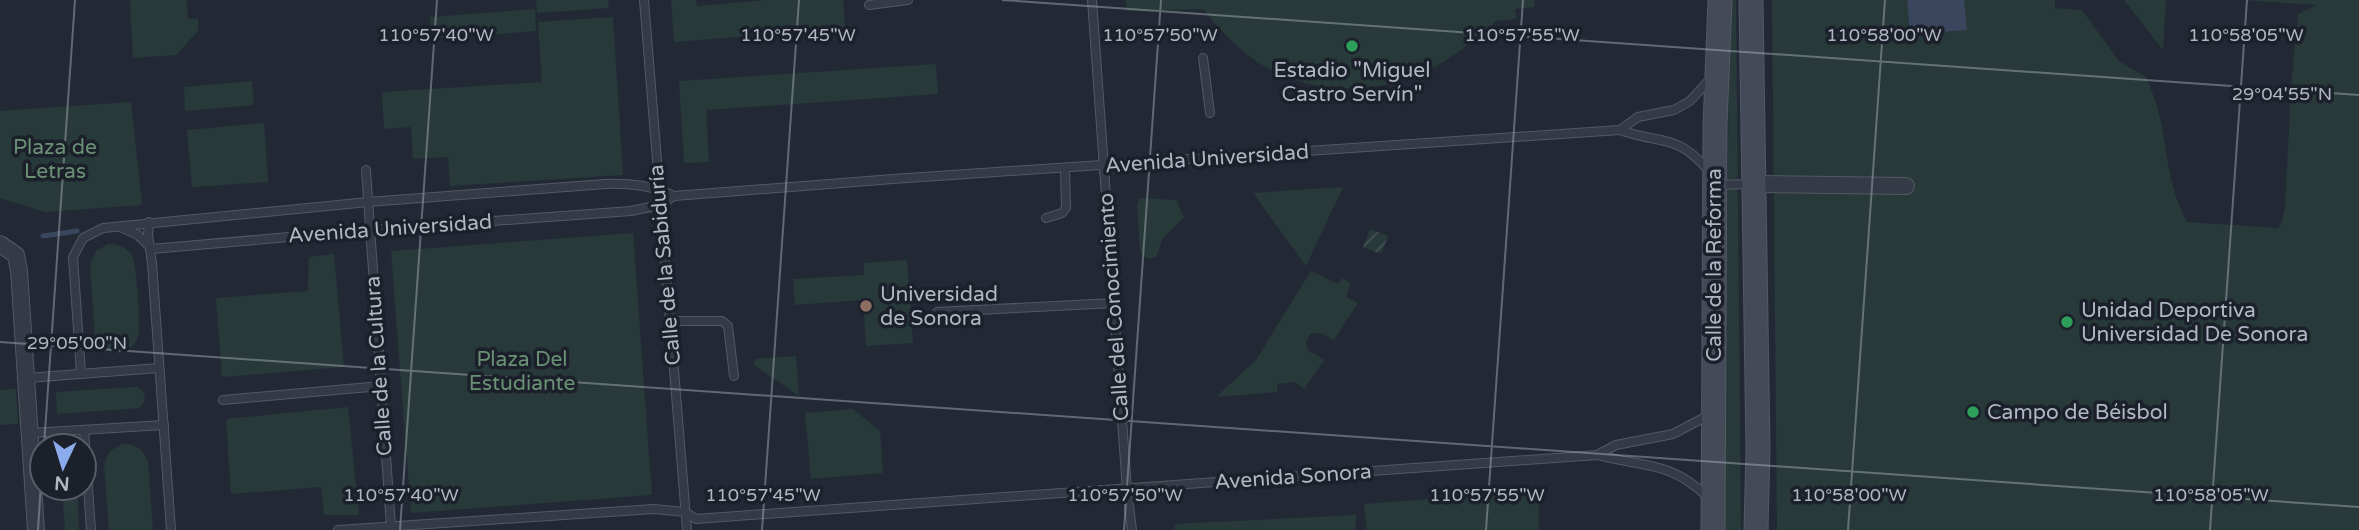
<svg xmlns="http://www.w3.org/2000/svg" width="2359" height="530" font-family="'Varela Round',sans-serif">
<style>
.green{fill:#28393a}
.garden{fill:url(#garden-furrows)}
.water{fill:#39465d}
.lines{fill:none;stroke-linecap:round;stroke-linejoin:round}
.stream{stroke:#39465d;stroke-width:5}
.service-casing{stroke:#535963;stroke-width:10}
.minor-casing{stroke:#535963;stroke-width:18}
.secondary-casing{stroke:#535963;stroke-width:25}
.service{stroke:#353b46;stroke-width:8}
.minor{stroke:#353b46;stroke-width:16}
.secondary{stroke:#444a58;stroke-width:23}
.ticks{fill:none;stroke:#b0b6c2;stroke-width:2;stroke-opacity:0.45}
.leisure-dot{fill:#2e9e5b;stroke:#1b202a;stroke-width:2.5}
.education-dot{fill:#8d6e63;stroke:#1b202a;stroke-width:2.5}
.labels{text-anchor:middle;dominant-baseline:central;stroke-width:7;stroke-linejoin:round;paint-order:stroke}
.poi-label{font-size:21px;fill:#b0b6c2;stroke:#1b202a;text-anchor:start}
.park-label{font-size:21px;fill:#6a9075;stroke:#1b202a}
.street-label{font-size:21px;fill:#b0b6c2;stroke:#1b202a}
.ticks-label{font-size:18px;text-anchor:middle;fill:#b0b6c2;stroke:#1b202a;stroke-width:7;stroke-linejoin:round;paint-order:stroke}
</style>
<defs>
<pattern id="garden-furrows" width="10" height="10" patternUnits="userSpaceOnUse" patternTransform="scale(1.75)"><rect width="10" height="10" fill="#28393a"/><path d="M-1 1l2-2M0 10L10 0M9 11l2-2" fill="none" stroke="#455355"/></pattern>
</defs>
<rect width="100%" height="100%" fill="#222935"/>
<g class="green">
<polygon points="130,0 186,0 188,19 198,18 198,31 176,55 133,58"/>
<polygon points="536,0 608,0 609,8 537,13"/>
<polygon points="671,0 696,0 697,6 766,0 843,0 845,28 674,42"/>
<path d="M 1126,0 L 1534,0 L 1535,7 L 1515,9 L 1516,19 L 1495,21 L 1482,38 L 1476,37 C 1420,90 1335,106 1266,67 C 1241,53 1221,31 1203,9 L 1127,11 Z"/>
<polygon points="1730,0 1736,0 1741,530 1723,530"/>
<path d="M 1772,0 L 2055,0 L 2055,8 L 2082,10 L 2119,61 L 2146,77 C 2151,89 2156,102 2159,114 C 2169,156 2166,181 2187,222 L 2277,228 L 2281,225 L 2285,209 L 2291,88 L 2298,14 L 2317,5 L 2242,0 L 2359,0 L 2359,530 L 1777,530 Z"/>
<polygon points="2124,0 2166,0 2163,50"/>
<polygon points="535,9 536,31 431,39 430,17"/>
<polygon points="613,17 623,175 450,186 448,157 413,159 411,127 384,129 382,92 542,82 538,22"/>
<polygon points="936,64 938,94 706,110 709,162 684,163 679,81"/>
<polygon points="252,81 254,105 185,111 184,87"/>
<polygon points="131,102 142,205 45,212 0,198 0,111"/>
<polygon points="264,123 268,182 192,187 187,130"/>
<polygon points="1343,187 1306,266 1253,193"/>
<polygon points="1140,198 1176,200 1184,217 1163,238 1156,257 1150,259 1143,256 1140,250 1137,204"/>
<polygon points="633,233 652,495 411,513 391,251"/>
<path d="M 108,244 C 118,244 127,247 132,256 C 137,265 141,331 137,340 C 133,347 126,351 119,353 L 104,349 L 95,336 L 90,264 L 96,251 Z"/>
<polygon points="334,254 344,367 222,377 216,298 308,291 309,257"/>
<polygon points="907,260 913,343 866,346 863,300 795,305 793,279 864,275 864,263"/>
<polygon points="1311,271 1338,284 1343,278 1350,283 1346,297 1358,303 1334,340 1320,333 1310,334 1306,342 1308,350 1324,360 1304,389 1295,382 1277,384 1277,392 1216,397 1256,360"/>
<polygon points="796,356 799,396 754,365 754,359"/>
<path d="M 137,387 C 147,391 147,402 139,408 L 57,414 L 56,392 Z"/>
<polygon points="16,389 18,424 0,425 0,390"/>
<polygon points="348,407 359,515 324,515 321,487 231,494 226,419"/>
<polygon points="853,409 880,431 883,473 811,479 805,413"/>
<path d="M 122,444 C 136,444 144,449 148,462 L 153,530 L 109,530 L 104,464 L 110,451 Z"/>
<polygon points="62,488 77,488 79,530 65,530"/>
<polygon points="1538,491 1539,530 1367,530 1364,504"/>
<polygon points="1356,515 1355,530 1175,530 1174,524"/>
</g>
<polygon class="garden" points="1370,229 1388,236 1381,254 1363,247"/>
<polygon class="water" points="1907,0 1964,0 1967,30 1910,34"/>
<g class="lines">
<polyline class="stream" points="43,236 77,231"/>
<defs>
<g id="service">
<polyline points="644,0 687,530"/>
<polyline points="1092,0 1127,490 1132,530"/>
<polyline points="869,5 908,0"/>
<polyline points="1203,58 1210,113"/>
<path d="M 1620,130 C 1661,145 1676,132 1709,171"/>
<polyline points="366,170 391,527"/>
<polyline points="1716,185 1752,184"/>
<polyline points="1046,218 1062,213 1066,208 1065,168"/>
<polyline points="149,222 148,235 152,263 171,530"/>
<polyline points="120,227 138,235 149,246"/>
<polyline points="151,249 370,230 631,211 660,205 674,196"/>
<polyline points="937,312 1114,303"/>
<polyline points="670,321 722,321 728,326 734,376"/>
<path d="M 81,374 L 73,257 L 83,238 L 103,228 L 368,202 L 605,184 C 629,183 651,185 674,196 L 893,179 L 1620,130 L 1638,117 L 1674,110 L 1690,101 L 1711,78"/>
<polyline points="27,378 159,368"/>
<polyline points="223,400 381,386"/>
<polyline points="84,430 91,530"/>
<polyline points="31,433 164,425"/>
<polyline points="1597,455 1616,445 1673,434 1711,414"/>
<path d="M 338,530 L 654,509 L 685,512 L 696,519 L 709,518 L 1597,455 C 1647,468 1669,460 1709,498"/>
</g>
<g id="minor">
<polyline points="1753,184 1906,186"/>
<polyline points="0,244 16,255 19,271 36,530"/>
</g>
<g id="secondary">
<polyline points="1751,0 1758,449 1756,530"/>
<polyline points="1713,530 1715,126 1720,0"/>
</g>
</defs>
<use href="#service" class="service-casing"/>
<use href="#minor" class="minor-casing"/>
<use href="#secondary" class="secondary-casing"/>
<use href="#service" class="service"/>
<use href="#minor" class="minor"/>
<use href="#secondary" class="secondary"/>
</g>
<path class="ticks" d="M 1002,0 L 2359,95M 0,342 L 2359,507M 44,446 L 75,0M 38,530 L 42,468M 400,530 L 437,0M 762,530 L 799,0M 1124,530 L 1161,0M 1486,530 L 1523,0M 1848,530 L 1885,0M 2210,530 L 2247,0"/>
<g class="leisure-dot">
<circle cx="1352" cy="46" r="7"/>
<circle cx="2067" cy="322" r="7"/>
<circle cx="1973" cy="412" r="7"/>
</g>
<circle class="education-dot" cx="866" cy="306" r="7"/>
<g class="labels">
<g class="poi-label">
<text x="1352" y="70" text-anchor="middle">Estadio "Miguel<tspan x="1352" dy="24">Castro Servín"</tspan></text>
<text x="880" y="294">Universidad<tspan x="880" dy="24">de Sonora</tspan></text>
<text x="2081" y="310">Unidad Deportiva<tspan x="2081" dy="24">Universidad De Sonora</tspan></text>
<text x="1987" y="412">Campo de Béisbol</text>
</g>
<g class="park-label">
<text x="55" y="147">Plaza de<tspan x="55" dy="24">Letras</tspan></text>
<text x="522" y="359">Plaza Del<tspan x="522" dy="24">Estudiante</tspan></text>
</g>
<g class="street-label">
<text transform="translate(1207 159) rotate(-4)">Avenida Universidad</text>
<text transform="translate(390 229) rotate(-4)">Avenida Universidad</text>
<text transform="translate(665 265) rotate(-95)">Calle de la Sabiduría</text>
<text transform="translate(1714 265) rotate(-90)">Calle de la Reforma</text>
<text transform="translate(1114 307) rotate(-94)">Calle del Conocimiento</text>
<text transform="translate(379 366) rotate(-94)">Calle de la Cultura</text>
<text transform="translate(1293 477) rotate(-4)">Avenida Sonora</text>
</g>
</g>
<g class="ticks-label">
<text x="436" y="41">110°57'40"W</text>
<text x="798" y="41">110°57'45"W</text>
<text x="1160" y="41">110°57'50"W</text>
<text x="1522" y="41">110°57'55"W</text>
<text x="1884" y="41">110°58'00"W</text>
<text x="2246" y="41">110°58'05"W</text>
<text x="2282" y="100">29°04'55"N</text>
<text x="77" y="349">29°05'00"N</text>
<text x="401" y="501">110°57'40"W</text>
<text x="763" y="501">110°57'45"W</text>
<text x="1125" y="501">110°57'50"W</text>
<text x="1487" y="501">110°57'55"W</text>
<text x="1849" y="501">110°58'00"W</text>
<text x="2211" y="501">110°58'05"W</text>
</g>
<g transform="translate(63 467) rotate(184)"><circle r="33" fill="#1b202a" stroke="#575c67" stroke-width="2"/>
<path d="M0-5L12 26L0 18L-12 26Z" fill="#8babec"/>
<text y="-10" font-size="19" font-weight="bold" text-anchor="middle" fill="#b0b6c2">N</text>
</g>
</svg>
